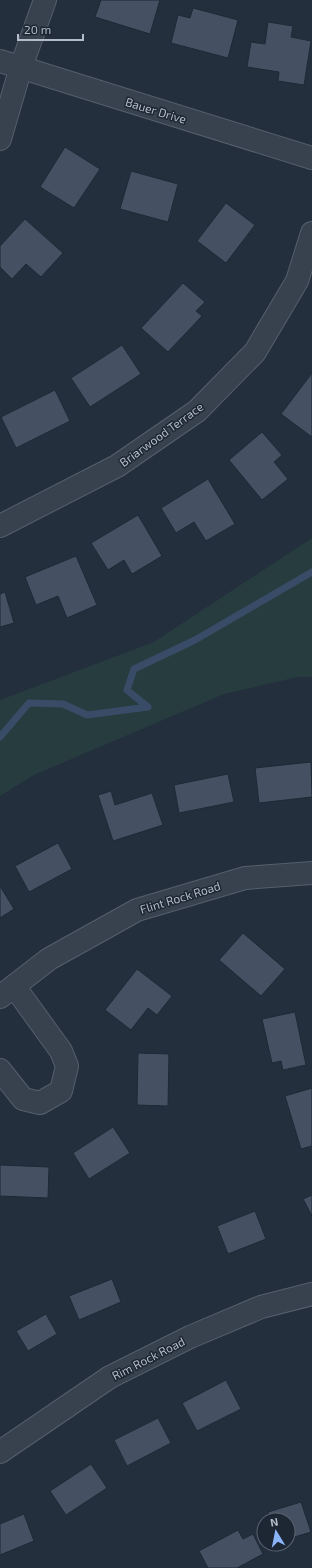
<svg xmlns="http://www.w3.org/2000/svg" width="312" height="1568" font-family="'Exo 2',sans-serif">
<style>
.green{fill:#263c3f}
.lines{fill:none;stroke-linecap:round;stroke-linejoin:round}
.stream{stroke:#394c67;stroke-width:7}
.building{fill:#455162;stroke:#1f2835}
.minor-casing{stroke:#565f6c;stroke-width:24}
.minor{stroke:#38414e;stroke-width:22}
.labels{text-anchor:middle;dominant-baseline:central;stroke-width:3;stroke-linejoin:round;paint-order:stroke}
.street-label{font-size:12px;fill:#b4bcc9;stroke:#1d2633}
</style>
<rect width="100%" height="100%" fill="#242f3e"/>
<polygon class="green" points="312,538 312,677 298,677 224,694 34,775 0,796 0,700 154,642"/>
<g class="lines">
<polyline class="stream" points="0,737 29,703 63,704 87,715 148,707 127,690 134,669 195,640 312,572"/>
</g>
<g class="building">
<polygon points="101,0 160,0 150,34 95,17"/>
<polygon points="193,8 238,20 228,58 171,43 178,15 190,18"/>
<polygon points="268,22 293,26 291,37 311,41 304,85 278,81 279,72 247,67 251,42 265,44"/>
<polygon points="65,147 100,169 74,208 40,187"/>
<polygon points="131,171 178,184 168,222 120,209"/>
<polygon points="226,203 255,225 226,263 197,241"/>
<polygon points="25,219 63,253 41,277 26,264 12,279 0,267 0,246"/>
<polygon points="183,283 205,302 196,311 202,316 168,352 141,328"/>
<polygon points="122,345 141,374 90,407 71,378"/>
<polygon points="312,373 312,437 281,414"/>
<polygon points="55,390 70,421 16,448 1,417"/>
<polygon points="262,432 282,455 274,462 288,479 262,500 229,460"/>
<polygon points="208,479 235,524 206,541 194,522 176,533 161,508"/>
<polygon points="138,515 162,556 132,574 124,560 108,570 91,543"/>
<polygon points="76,556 97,605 67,618 58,596 36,605 25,577"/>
<polygon points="5,592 14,623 0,627 0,594"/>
<polygon points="311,762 312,797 259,803 255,768"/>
<polygon points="228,774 234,802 179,813 174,785"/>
<polygon points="111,791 115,805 152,793 163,825 113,841 98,795"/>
<polygon points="58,843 72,869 29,892 15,866"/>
<polygon points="0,886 14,909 0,918"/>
<polygon points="243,933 285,969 261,996 219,960"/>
<polygon points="137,969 172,996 157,1015 148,1008 131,1030 105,1010"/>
<polygon points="295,1012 306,1065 283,1070 281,1061 272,1063 262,1019"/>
<polygon points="138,1053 169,1054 168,1106 137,1105"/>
<polygon points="312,1088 312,1146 301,1149 285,1096"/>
<polygon points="113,1127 130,1153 89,1179 73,1153"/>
<polygon points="0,1165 49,1167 48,1198 0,1196"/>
<polygon points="312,1195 312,1216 303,1199"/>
<polygon points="255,1211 266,1239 228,1254 217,1226"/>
<polygon points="112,1279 121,1302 79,1320 69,1296"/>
<polygon points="46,1314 57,1334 28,1351 16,1331"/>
<polygon points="226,1380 241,1409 197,1431 182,1403"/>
<polygon points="158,1418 171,1443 127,1466 114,1440"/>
<polygon points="91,1464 107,1488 66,1515 50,1491"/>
<polygon points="301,1502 311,1532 288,1539 288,1520 271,1520 268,1512"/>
<polygon points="24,1514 34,1541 0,1555 0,1524"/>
<polygon points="238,1530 243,1539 253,1534 263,1554 237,1568 208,1568 199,1551"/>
</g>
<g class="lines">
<defs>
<g id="minor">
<polyline points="0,61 312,158"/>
<polyline points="0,139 21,67 45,0"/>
<polyline points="0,526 117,466 197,411 255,352 297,281 312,233"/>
<polyline points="0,997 49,959 137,910 245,878 312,873"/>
<polyline points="0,1070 23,1099 40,1103 61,1091 67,1066 61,1051 14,986"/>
<polyline points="0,1452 110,1377 190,1337 261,1307 312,1294"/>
</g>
</defs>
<use href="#minor" class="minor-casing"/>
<use href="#minor" class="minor"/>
</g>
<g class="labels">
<g class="street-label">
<text transform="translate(156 110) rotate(17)">Bauer Drive</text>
<text transform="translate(161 434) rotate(-36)">Briarwood Terrace</text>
<text transform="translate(180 897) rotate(-17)">Flint Rock Road</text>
<text transform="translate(148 1358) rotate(-27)">Rim Rock Road</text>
</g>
</g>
<g transform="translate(276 1532) rotate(350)"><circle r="19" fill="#1d2633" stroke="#59626f"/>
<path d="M0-3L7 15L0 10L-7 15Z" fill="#8ab4f8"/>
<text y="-6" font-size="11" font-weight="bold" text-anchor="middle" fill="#b4bcc9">N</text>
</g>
<path d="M18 34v6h65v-6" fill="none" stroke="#b4bcc9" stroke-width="2"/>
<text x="24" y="34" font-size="12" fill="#b4bcc9" stroke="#1d2633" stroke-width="3" paint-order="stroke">20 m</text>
</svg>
